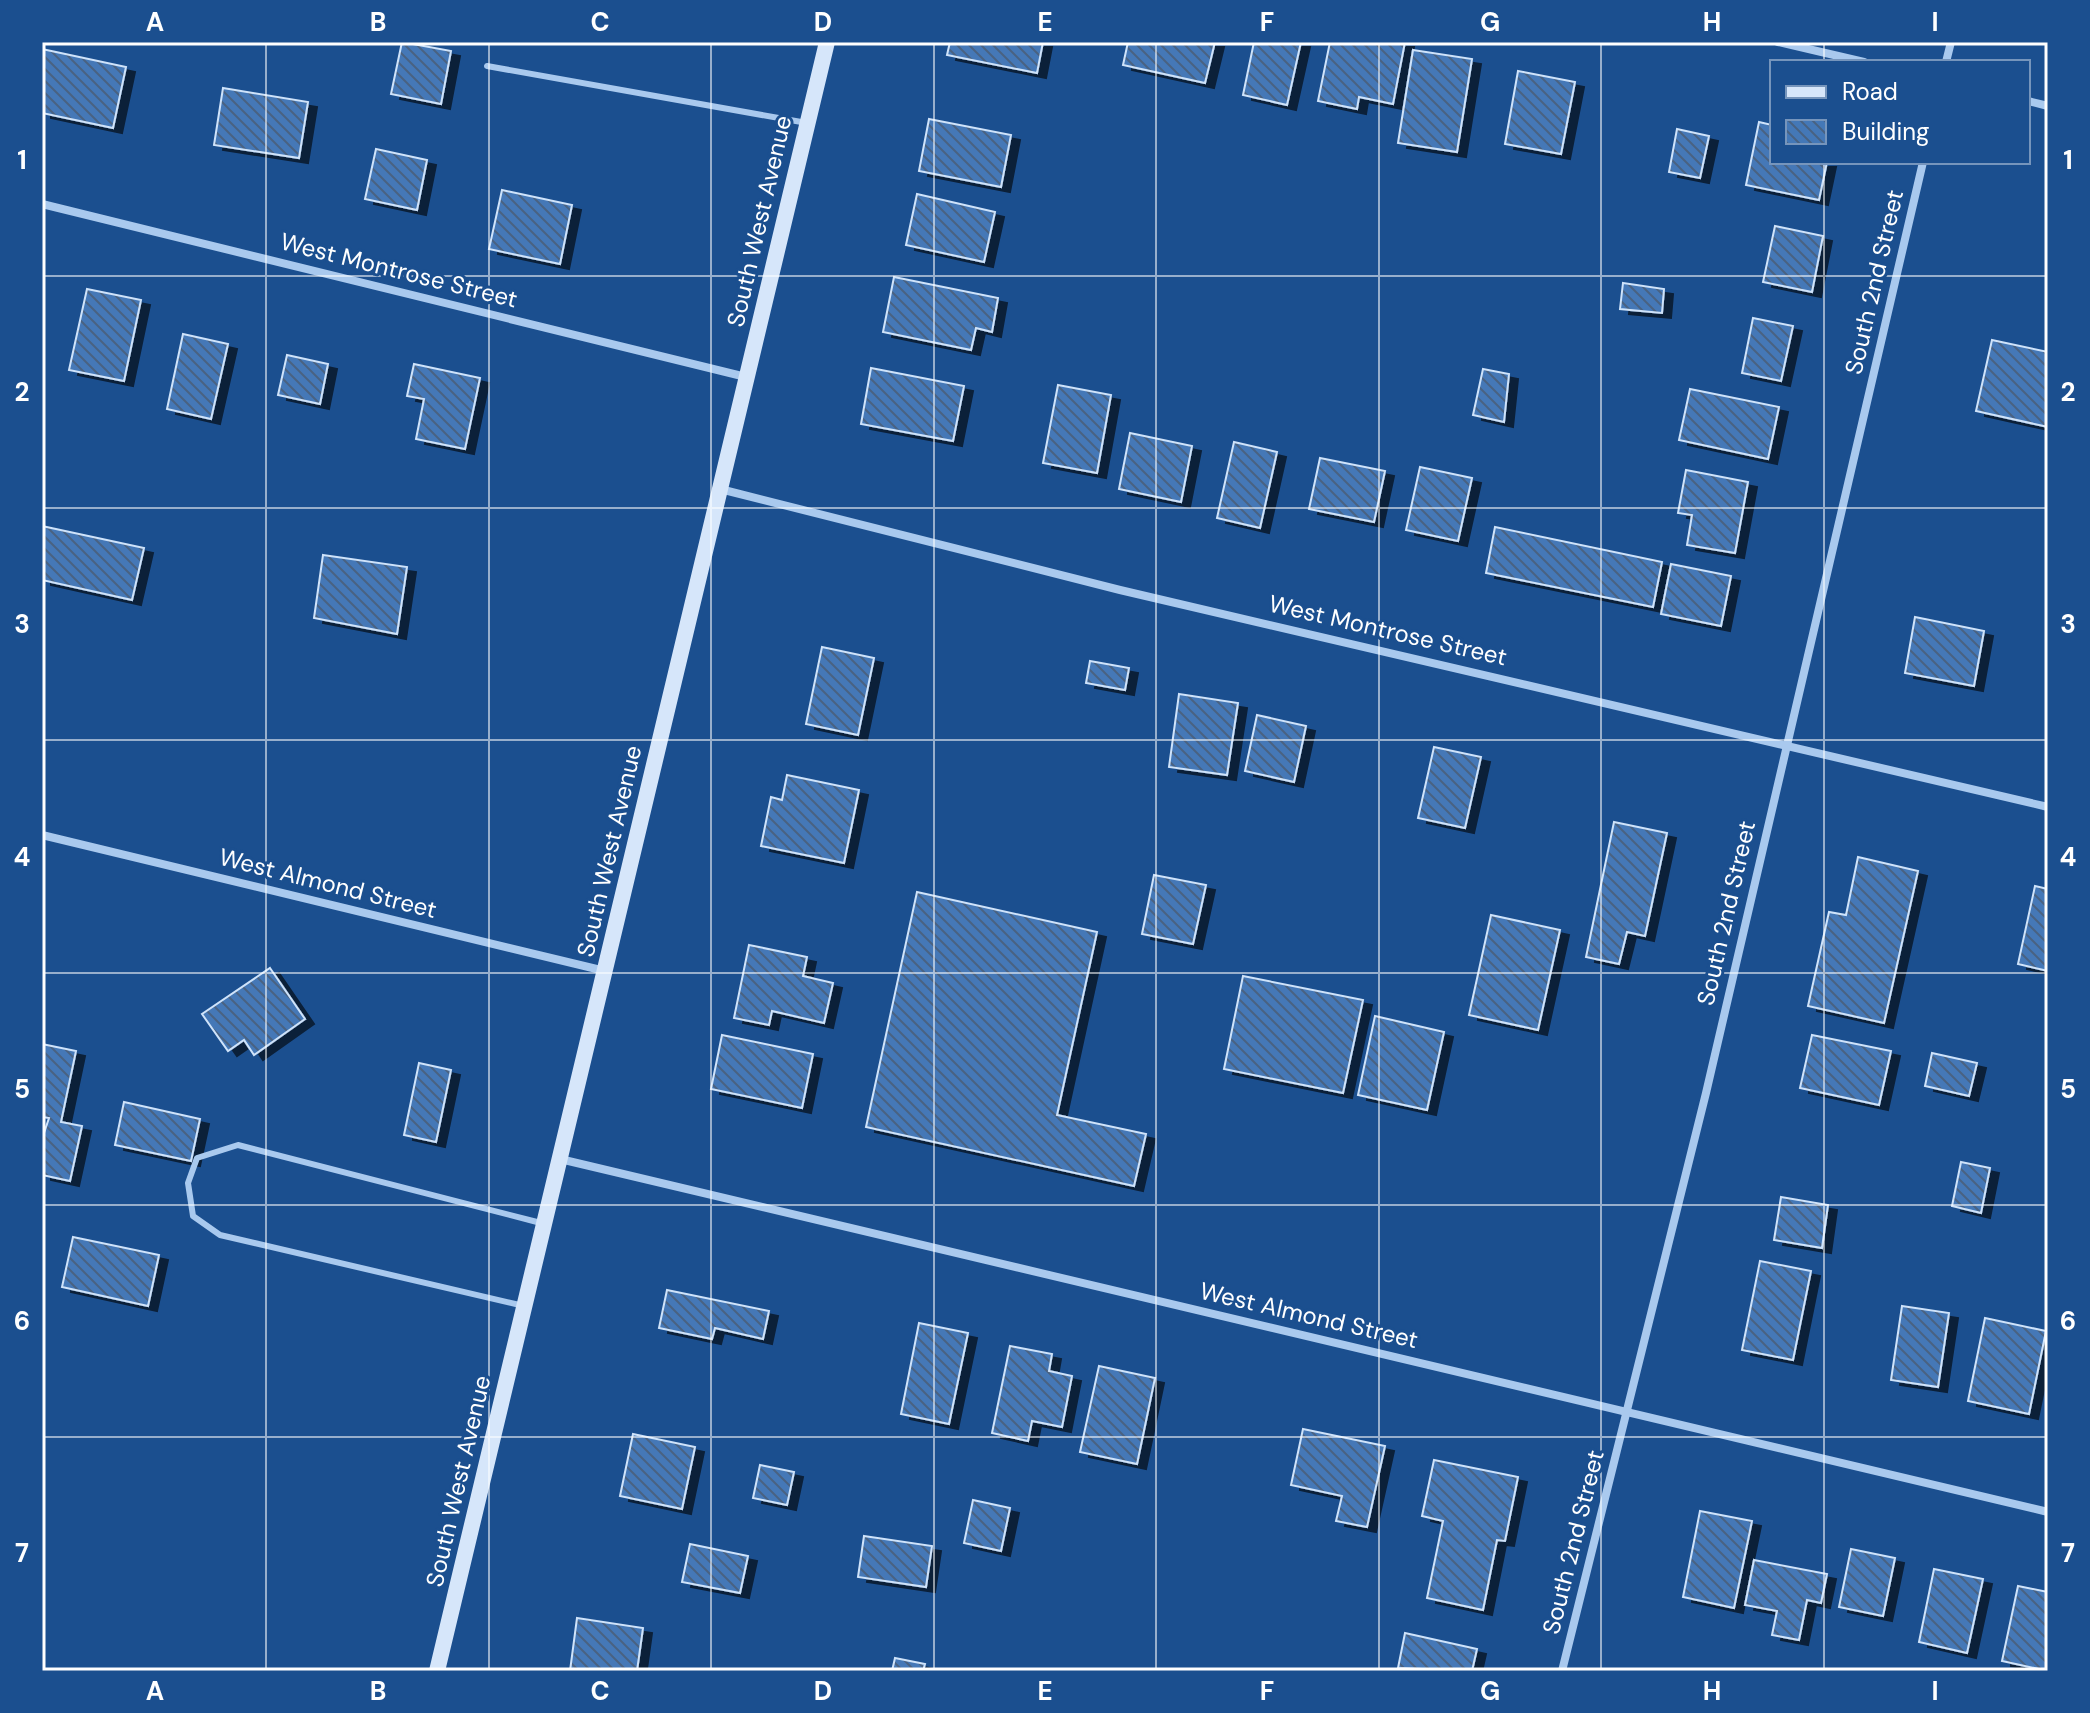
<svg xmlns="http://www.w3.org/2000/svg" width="2090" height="1713" font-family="'DM Sans',sans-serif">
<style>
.building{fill:url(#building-back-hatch);stroke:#cfe3fa;stroke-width:2;filter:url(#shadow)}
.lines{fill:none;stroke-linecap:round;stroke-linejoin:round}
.lane{stroke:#a9c9ee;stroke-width:6}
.street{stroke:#a9c9ee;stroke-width:8}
.secondary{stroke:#d6e6fa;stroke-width:16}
.grid{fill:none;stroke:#fff;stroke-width:2;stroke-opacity:0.55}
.labels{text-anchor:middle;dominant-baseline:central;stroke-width:6;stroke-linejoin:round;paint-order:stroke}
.street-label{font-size:24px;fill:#fff;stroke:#1b4f8f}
.neatline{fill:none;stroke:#fff;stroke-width:3}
.grid-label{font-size:26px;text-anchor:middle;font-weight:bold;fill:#fff}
</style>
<defs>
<pattern id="building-back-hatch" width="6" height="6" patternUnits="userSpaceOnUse" patternTransform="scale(2)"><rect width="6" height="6" fill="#4478b7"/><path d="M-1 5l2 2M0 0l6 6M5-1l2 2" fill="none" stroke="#486282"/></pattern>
<filter id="shadow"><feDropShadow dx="9" dy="5" stdDeviation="0" flood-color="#0009"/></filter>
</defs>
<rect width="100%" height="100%" fill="#1b4f8f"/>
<g class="building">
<polygon points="402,42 451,51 441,104 391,94"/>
<polygon points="950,42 1043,42 1037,73 947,55"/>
<polygon points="1128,42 1215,42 1205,83 1123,65"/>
<polygon points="1254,42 1301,42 1287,105 1243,95"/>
<polygon points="1330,42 1405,42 1393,104 1359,97 1357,109 1318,101"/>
<polygon points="42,49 126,67 113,128 42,113"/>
<polygon points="1413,50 1472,59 1457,152 1398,143"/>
<polygon points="1518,71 1575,82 1561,154 1505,144"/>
<polygon points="223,88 308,102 299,158 214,145"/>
<polygon points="929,119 1011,135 1001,187 919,171"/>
<polygon points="1759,122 1772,125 1772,162 1827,162 1819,200 1746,185"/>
<polygon points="1677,129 1709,136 1700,178 1669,172"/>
<polygon points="376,149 427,160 417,210 365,199"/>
<polygon points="502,190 572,205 560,264 489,249"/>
<polygon points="917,194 995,212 984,262 906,245"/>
<polygon points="1775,226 1823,236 1812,292 1763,282"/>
<polygon points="894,277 998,298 992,332 976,328 971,350 883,332"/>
<polygon points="1623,283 1664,289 1662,313 1620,309"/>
<polygon points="87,289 141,300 124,381 69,370"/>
<polygon points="1753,318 1793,326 1781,381 1742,373"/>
<polygon points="183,334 228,344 211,419 167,409"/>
<polygon points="1992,340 2048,352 2048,427 1976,411"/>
<polygon points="287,355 328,364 320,404 278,395"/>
<polygon points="414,364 480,378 465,449 416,439 424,399 407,396"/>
<polygon points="871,368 964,386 953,441 861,424"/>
<polygon points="1483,369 1509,374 1504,422 1473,415"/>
<polygon points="1058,385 1111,395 1097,473 1043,463"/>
<polygon points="1690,389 1779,407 1768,459 1679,440"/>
<polygon points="1130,433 1192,446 1181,502 1119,489"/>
<polygon points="1234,442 1277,452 1260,528 1217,518"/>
<polygon points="1320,458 1385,471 1374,522 1309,509"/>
<polygon points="1420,467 1472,478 1458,541 1406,530"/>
<polygon points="1686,470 1748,482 1735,553 1687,545 1692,515 1678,513"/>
<polygon points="42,526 144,548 132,600 42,580"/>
<polygon points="1495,527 1662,562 1653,607 1486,573"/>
<polygon points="323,555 407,567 397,634 314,618"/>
<polygon points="1671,564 1731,576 1721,626 1661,614"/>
<polygon points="1915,617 1984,631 1974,686 1905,673"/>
<polygon points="822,647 874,658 858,735 806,724"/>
<polygon points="1090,661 1129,668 1125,690 1086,683"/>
<polygon points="1179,694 1238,703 1227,775 1169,767"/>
<polygon points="1257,715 1306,726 1294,782 1245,771"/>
<polygon points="1434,747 1481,757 1465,828 1418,818"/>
<polygon points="787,775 859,790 844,863 761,846 771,797 782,800"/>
<polygon points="1614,822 1667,833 1645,936 1627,932 1619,964 1586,957"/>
<polygon points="1858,857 1918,871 1884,1023 1808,1006 1829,912 1846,915"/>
<polygon points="1154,875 1206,885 1193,944 1142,934"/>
<polygon points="2035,886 2048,889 2048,971 2018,964"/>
<polygon points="917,892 1097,932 1057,1115 1146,1134 1134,1186 866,1127"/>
<polygon points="1491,915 1560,930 1538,1030 1469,1015"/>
<polygon points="749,945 807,957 803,976 833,983 824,1023 772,1011 769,1025 734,1018"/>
<polygon points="270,968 305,1019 254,1055 244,1040 228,1051 202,1014"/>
<polygon points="1243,976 1363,1000 1343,1093 1224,1069"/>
<polygon points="1375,1016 1444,1032 1427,1110 1358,1095"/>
<polygon points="722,1035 813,1054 802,1108 711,1089"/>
<polygon points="1812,1035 1891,1051 1879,1105 1800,1088"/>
<polygon points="42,1044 76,1051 61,1122 82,1126 70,1181 42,1175 42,1139 49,1118 42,1117"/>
<polygon points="1932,1053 1977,1063 1969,1096 1925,1086"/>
<polygon points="419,1063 451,1070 436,1142 404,1135"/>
<polygon points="124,1102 200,1119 191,1161 115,1145"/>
<polygon points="1961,1162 1990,1168 1981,1213 1952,1206"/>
<polygon points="1781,1197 1828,1205 1822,1248 1774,1240"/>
<polygon points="73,1237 159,1255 148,1306 62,1287"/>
<polygon points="1760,1261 1811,1271 1793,1360 1742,1350"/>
<polygon points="667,1290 769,1311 763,1339 715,1328 712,1339 659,1328"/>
<polygon points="1902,1306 1949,1313 1938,1387 1891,1380"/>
<polygon points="1985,1318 2046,1331 2029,1414 1968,1401"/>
<polygon points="919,1323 968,1333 949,1424 901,1414"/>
<polygon points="1010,1346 1052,1354 1049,1371 1072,1376 1062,1427 1032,1421 1028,1441 992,1433"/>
<polygon points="1099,1366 1155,1378 1137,1464 1080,1452"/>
<polygon points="1303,1429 1385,1446 1367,1527 1336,1521 1342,1496 1291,1485"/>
<polygon points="633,1434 695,1447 682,1509 620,1496"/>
<polygon points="1434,1460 1518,1477 1505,1541 1497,1540 1483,1610 1427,1598 1443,1521 1422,1516"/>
<polygon points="760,1465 794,1472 787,1505 753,1498"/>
<polygon points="973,1500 1010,1508 1001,1551 964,1543"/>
<polygon points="1700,1511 1752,1521 1734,1608 1683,1597"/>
<polygon points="864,1536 932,1546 926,1587 858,1577"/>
<polygon points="690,1544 748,1556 740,1593 682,1582"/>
<polygon points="1851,1549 1895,1558 1883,1616 1839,1607"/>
<polygon points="1754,1560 1827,1574 1821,1603 1807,1600 1799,1640 1772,1635 1777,1611 1745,1605"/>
<polygon points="1934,1569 1983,1579 1967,1653 1919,1642"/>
<polygon points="2018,1586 2048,1592 2048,1671 2002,1661"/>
<polygon points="577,1618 643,1628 637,1671 570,1671"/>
<polygon points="1405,1633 1477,1649 1472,1671 1398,1668"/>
<polygon points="895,1658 925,1664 923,1671 892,1671"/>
</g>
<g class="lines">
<g class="lane">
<polyline points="487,66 807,123"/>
<polyline points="524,1306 220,1235 193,1216 188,1183 197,1158 238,1145 541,1223"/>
</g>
<g class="street">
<polyline points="1778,42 1864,62"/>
<polyline points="1946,62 1951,42"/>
<polyline points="2028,101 2048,106"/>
<polyline points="42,204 746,377"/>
<polyline points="720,489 1120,590 2048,807"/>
<polyline points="42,835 605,971"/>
<polyline points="560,1159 2048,1512"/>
<polyline points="1562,1671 1706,1093 1923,162"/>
</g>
<polyline class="secondary" points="437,1671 827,42"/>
</g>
<path class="grid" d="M 266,42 L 266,1671M 489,42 L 489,1671M 711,42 L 711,1671M 934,42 L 934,1671M 1156,42 L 1156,1671M 1379,42 L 1379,1671M 1601,42 L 1601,1671M 1824,42 L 1824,62M 1824,162 L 1824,1671M 42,276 L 2048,276M 42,508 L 2048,508M 42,740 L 2048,740M 42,973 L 2048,973M 42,1205 L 2048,1205M 42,1437 L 2048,1437"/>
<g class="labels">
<g class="street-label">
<text transform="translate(759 221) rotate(-77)">South West Avenue</text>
<text transform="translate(399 270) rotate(14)">West Montrose Street</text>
<text transform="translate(1874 282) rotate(-77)">South 2nd Street</text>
<text transform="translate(1388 630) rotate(13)">West Montrose Street</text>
<text transform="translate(609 851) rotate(-77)">South West Avenue</text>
<text transform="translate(328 883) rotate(14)">West Almond Street</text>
<text transform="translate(1726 913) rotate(-77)">South 2nd Street</text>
<text transform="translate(1309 1315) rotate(13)">West Almond Street</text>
<text transform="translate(458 1481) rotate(-77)">South West Avenue</text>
<text transform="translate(1573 1542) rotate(-76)">South 2nd Street</text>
</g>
</g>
<rect width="2090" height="1713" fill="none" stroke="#1b4f8f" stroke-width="88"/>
<rect x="1770" y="60" width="260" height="104" fill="#1b4f8f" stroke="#7695bc" stroke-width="2"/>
<rect x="1786" y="86" width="40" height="12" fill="#d6e6fa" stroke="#7695bc" stroke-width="2"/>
<text x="1842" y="100" font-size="24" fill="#ffffff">Road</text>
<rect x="1786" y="120" width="40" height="24" fill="url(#building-back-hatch)" stroke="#7695bc" stroke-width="2"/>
<text x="1842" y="140" font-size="24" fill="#ffffff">Building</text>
<rect x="44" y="44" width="2002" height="1625" class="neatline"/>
<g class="grid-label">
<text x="155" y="31">A</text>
<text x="378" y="31">B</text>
<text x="600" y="31">C</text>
<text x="823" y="31">D</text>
<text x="1045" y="31">E</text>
<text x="1267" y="31">F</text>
<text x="1490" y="31">G</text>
<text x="1712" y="31">H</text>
<text x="1935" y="31">I</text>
<text x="22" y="169">1</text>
<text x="2068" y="169">1</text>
<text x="22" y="401">2</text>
<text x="2068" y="401">2</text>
<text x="22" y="633">3</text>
<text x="2068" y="633">3</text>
<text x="22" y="866">4</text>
<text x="2068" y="866">4</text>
<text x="22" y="1098">5</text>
<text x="2068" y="1098">5</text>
<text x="22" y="1330">6</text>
<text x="2068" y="1330">6</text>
<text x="22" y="1562">7</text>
<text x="2068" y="1562">7</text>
<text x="155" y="1700">A</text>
<text x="378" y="1700">B</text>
<text x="600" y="1700">C</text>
<text x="823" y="1700">D</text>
<text x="1045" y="1700">E</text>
<text x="1267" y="1700">F</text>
<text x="1490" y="1700">G</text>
<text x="1712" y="1700">H</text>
<text x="1935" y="1700">I</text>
</g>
</svg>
